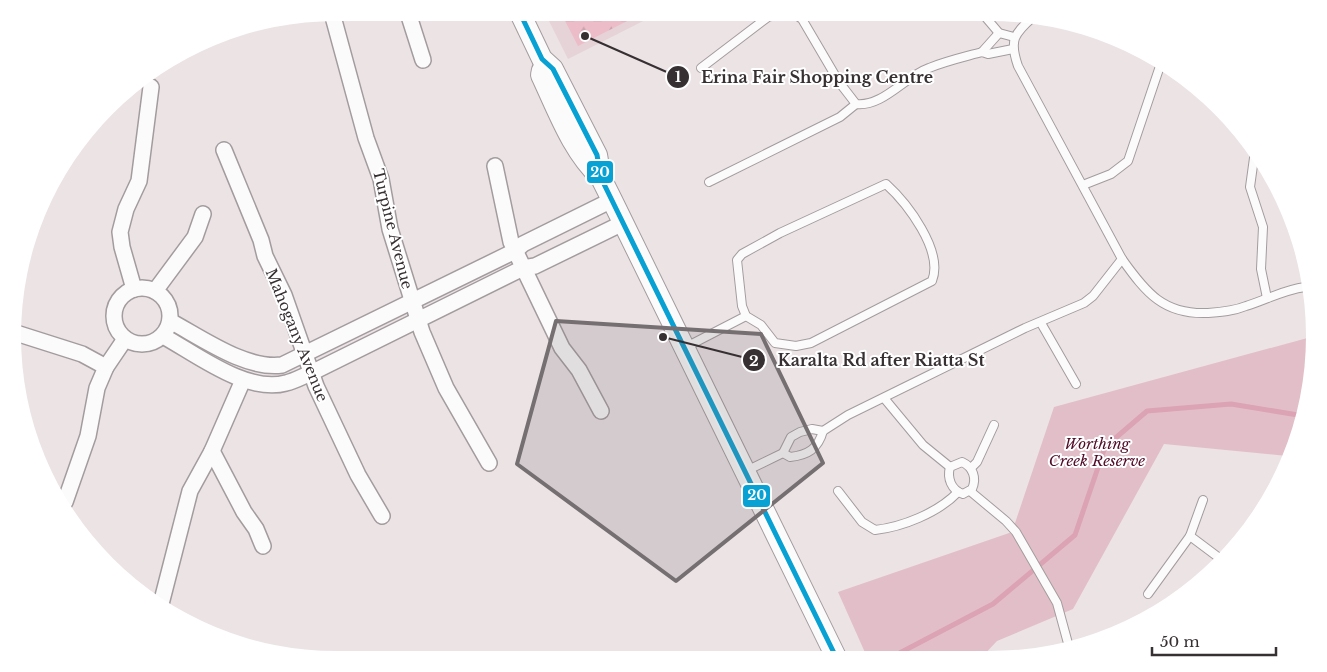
<svg xmlns="http://www.w3.org/2000/svg" width="1327" height="672" font-family="'Libre Baskerville',serif">
<style>
.built{fill:#e5d3d7}
.forest{fill:url(#forest-firs)}
.green{fill:#e2bfc8}
.lines{fill:none;stroke-linecap:round;stroke-linejoin:round}
.stream{stroke:#dba3b3;stroke-width:5}
.lane-casing{stroke:#a39c9e;stroke-width:10}
.street-casing{stroke:#a39c9e;stroke-width:18}
.secondary-casing{stroke:#a39c9e;stroke-width:22}
.lane{stroke:#fcfbfb;stroke-width:8}
.street{stroke:#fcfbfb;stroke-width:15}
.secondary{stroke:#fcfbfb;stroke-width:20}
.bus-1-casing{stroke:#fff;stroke-width:9}
.bus-1{stroke:#08a1d3;stroke-width:5}
.marked{fill:#766f71;fill-opacity:0.2;stroke:#766f71;stroke-width:4;stroke-linejoin:round}
.labels{text-anchor:middle;dominant-baseline:central;stroke-width:4;stroke-linejoin:round;paint-order:stroke}
.street-label{font-size:15px;fill:#373032;stroke:#fff}
.park-label{font-size:15px;font-style:italic;fill:#510c28;stroke:#fff}
.leader{fill:none;stroke:#373032;stroke-width:2}
.callout-dot{fill:#373032;stroke:#fff;stroke-width:2}
.mark-label{font-size:15px;text-anchor:middle;font-weight:bold;fill:#fff}
.callout-label{font-size:16px;text-anchor:middle;font-weight:bold;fill:#373032;stroke:#fff;stroke-width:4;stroke-linejoin:round;paint-order:stroke}
.line-badge{stroke:#fff;stroke-width:2}
.badge-label{font-size:14px;text-anchor:middle;font-weight:bold;fill:#fff}
</style>
<defs>
<pattern id="forest-firs" width="22" height="20" patternUnits="userSpaceOnUse" patternTransform="scale(1.25)"><rect width="22" height="20" fill="#ecbcc9"/><path d="M5 1l3.5 6h-7zM16 11l3.5 6h-7z" fill="#cba2ad"/></pattern>
</defs>
<rect width="100%" height="100%" fill="#ece3e5"/>
<polygon class="built" points="545,13 659,13 568,59"/>
<polygon class="forest" points="561,13 643,13 578,46"/>
<polygon class="green" points="1311,337 1314,357 1287,456 1164,444 1073,609 997,641 982,657 867,657 838,592 1012,532 1054,407"/>
<g class="lines">
<polyline class="stream" points="892,657 993,604 1075,535 1105,447 1147,411 1231,404 1298,415"/>
<defs>
<g id="lane">
<path d="M 793,13 L 802,19 L 839,82 L 856,104 C 883,107 904,77 929,68 C 946,61 964,57 982,52 L 988,54 L 1013,49"/>
<polyline points="982,13 999,33 1014,37"/>
<path d="M 1033,17 C 1014,34 1009,40 1018,66 L 1122,259 C 1146,293 1164,315 1208,313 C 1221,312 1234,311 1246,306 C 1266,300 1283,290 1305,287"/>
<polyline points="982,52 999,33"/>
<polyline points="701,68 768,17 782,13"/>
<polyline points="1254,158 1250,187 1263,227 1261,269 1267,298"/>
<polyline points="709,182 840,117 856,104"/>
<path d="M 886,184 C 907,203 944,251 932,281 L 811,343 L 796,346 L 775,343 L 761,325 L 746,316 L 742,306 L 737,260 L 742,254 L 780,233 Z"/>
<polyline points="1083,185 1111,174 1128,161 1160,66"/>
<polyline points="1041,323 1076,384"/>
<polyline points="686,347 746,316"/>
<polyline points="884,398 923,445 950,467"/>
<path d="M 783,453 L 790,457 C 808,455 818,449 823,431 L 848,415 L 1025,328 L 1084,303 L 1093,296 L 1122,259"/>
<path d="M 962,462 C 973,467 977,478 972,489 L 963,494 C 951,490 947,478 950,467 Z"/>
<polyline points="971,468 977,462 994,425"/>
<polyline points="746,471 783,453 791,437 800,432 812,429 823,431"/>
<path d="M 838,491 L 862,522 L 875,530 C 902,527 938,513 958,492"/>
<polyline points="970,491 1006,521 1016,532 1057,603 1069,647"/>
<polyline points="1190,536 1222,560"/>
<polyline points="1148,594 1190,536 1203,500"/>
</g>
<g id="street">
<polyline points="332,13 366,138 381,179 390,229 422,332 446,388 489,463"/>
<polyline points="408,13 423,60"/>
<polyline points="224,150 261,240 265,256 284,295 316,386 358,475 382,516"/>
<polyline points="495,166 511,242 562,348 579,370 601,411"/>
<circle cx="142" cy="316" r="28"/>
<polyline points="134,289 122,247 120,232 126,209 139,181 151,87"/>
<polyline points="155,291 195,237 203,214"/>
<path d="M 170,321 C 202,338 246,370 282,365 L 515,251 L 523,244 L 612,200"/>
<polyline points="16,333 82,354 106,367"/>
<path d="M 163,336 C 196,354 247,394 286,383 C 295,381 303,376 311,373 L 523,268 L 535,266 L 623,223"/>
<polyline points="212,451 244,512 256,529 263,546"/>
<polyline points="65,502 88,436 97,388 106,367 125,339"/>
<polyline points="161,604 190,491 212,451 243,380"/>
</g>
<g id="secondary">
<polyline points="520,13 542,59 553,69 597,155 601,178 612,200 836,657"/>
<path d="M 542,70 L 541,75 C 558,111 572,151 601,178"/>
</g>
</defs>
<use href="#lane" class="lane-casing"/>
<use href="#street" class="street-casing"/>
<use href="#secondary" class="secondary-casing"/>
<use href="#lane" class="lane"/>
<use href="#street" class="street"/>
<use href="#secondary" class="secondary"/>
<defs>
<polyline id="bus-1" points="520,13 542,59 553,69 597,155 601,178 836,657"/>
</defs>
<use href="#bus-1" class="bus-1-casing"/>
<use href="#bus-1" class="bus-1"/>
</g>
<path class="marked" d="M 556,321 L 761,334 L 823,463 L 676,581 L 517,464 Z"/>
<g class="labels">
<g class="street-label">
<text transform="translate(393 229) rotate(76)">Turpine Avenue</text>
<text transform="translate(297 335) rotate(68)">Mahogany Avenue</text>
</g>
<g class="park-label">
<text x="1097" y="443">Worthing<tspan x="1097" dy="17">Creek Reserve</tspan></text>
</g>
</g>
<path d="M0 0H1327V672H0ZM336 21H991A315 315 0 0 1 1306 336V336A315 315 0 0 1 991 651H336A315 315 0 0 1 21 336V336A315 315 0 0 1 336 21Z" fill="#fff" fill-rule="evenodd"/>
<path class="leader" d="M585 36L678 77M663 337L754 360"/>
<g class="callout-dot">
<circle cx="585" cy="36" r="5"/>
<circle cx="663" cy="337" r="5"/>
<circle cx="678" cy="77" r="12"/>
<circle cx="754" cy="360" r="12"/>
</g>
<g class="mark-label">
<text x="678" y="82">1</text>
<text x="754" y="366">2</text>
</g>
<g class="callout-label">
<text x="817" y="83">Erina Fair Shopping Centre</text>
<text x="881" y="366">Karalta Rd after Riatta St</text>
</g>
<g class="line-badge">
<rect x="586" y="160" width="28" height="24" rx="5" fill="#08a1d3"/>
<rect x="742" y="484" width="29" height="24" rx="5" fill="#08a1d3"/>
</g>
<g class="badge-label">
<text x="600" y="177">20</text>
<text x="757" y="500">20</text>
</g>
<path d="M1152 647v8h124v-8" fill="none" stroke="#373032" stroke-width="2.5"/>
<text x="1160" y="647" font-size="15" fill="#373032" stroke="#ffffff" stroke-width="4" paint-order="stroke">50 m</text>
</svg>
